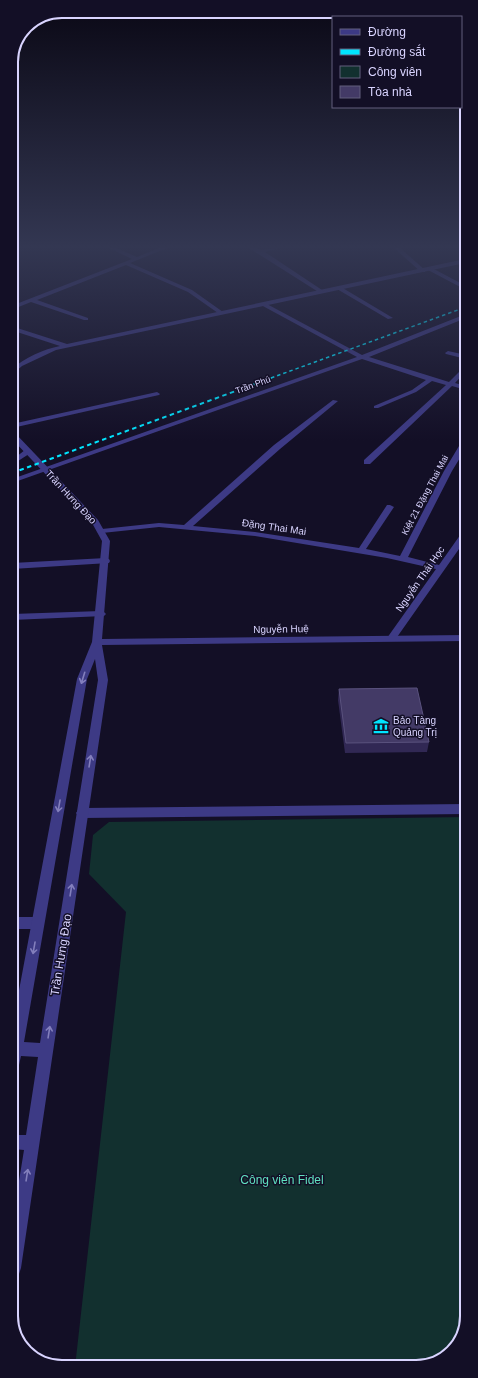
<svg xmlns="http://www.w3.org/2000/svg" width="478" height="1378" font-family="Arial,sans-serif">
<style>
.green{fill:#12302f}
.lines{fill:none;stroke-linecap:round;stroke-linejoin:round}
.minor{fill:#3d3a85;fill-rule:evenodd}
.tertiary{fill:#3d3a85;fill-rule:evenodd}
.rail-far1{stroke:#00e5ff;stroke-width:1.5;stroke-dasharray:3.5 3;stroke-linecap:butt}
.rail{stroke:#00e5ff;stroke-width:2;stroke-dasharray:4.5 3.5;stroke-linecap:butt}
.wall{fill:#312854}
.building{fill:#433a66;stroke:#5a527e}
.oneway{stroke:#837fbc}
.labels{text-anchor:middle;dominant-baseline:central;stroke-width:3;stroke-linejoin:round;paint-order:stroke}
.far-street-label{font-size:9px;fill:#d9d4ff;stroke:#130f26}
.street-label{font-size:10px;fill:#d9d4ff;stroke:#130f26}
.poi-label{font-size:10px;fill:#d9d4ff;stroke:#130f26;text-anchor:start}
.near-street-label{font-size:12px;fill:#d9d4ff;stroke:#130f26}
.near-park-label{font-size:12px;fill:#5fe0c0;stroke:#130f26}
.rim{fill:none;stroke:#d9d4ff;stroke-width:2}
</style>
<rect width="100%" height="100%" fill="#130f26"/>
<polygon class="green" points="466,817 467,1316 456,1347 429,1365 75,1367 126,912 89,874 93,835 109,822"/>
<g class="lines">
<g class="minor">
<polygon points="109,248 116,248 137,257 159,248 167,248 130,263 192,290 223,312 218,313 188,292 126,265 37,300 88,318 88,320 84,320 31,302 11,310 11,306 132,259"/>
<polygon points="249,248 256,248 261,250 279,248 265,252 325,292 320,293"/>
<polygon points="394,248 400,248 425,270 425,272 421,272"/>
<polygon points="428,268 432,268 466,286 466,290 428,270"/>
<polygon points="337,287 341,287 393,318 388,319 337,289"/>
<polygon points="261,303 265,303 362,355 466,314 466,318 369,357 449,382 466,365 466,371 455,383 466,386 466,390 452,386 370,464 364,464 364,460 446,385 432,381 416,392 378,408 374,408 374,406 412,390 426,380 362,359 12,483 12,479 357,357 261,305"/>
<polygon points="448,351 466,355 466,359 446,354 445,353"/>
<polygon points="157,392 160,394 159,395 12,428 12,424"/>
<polygon points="333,400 338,401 280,449 193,526 255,532 359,548 387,505 390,505 394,507 366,549 400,556 444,471 462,441 466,439 466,448 452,471 408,557 439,565 463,531 466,531 466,539 395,640 389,640 387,638 436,569 387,558 255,536 159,527 102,533 98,531 102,529 159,523 184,525 274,445"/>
<polygon points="25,450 31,450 32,452 12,465 12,460"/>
<polygon points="106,558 109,559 110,561 109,563 12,569 12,563"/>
<polygon points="101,611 104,612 106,614 104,616 12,620 12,614"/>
<polygon points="466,804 466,814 82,818 78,816 76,813 78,810 82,808"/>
<polygon points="12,917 38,917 42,919 44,923 42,927 38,929 12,929"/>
</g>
<g class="tertiary">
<path d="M 465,259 L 465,263 L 56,350 L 22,366 L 14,373 L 12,374 L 12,369 C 24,358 44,349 60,346 L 11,330 L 11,326 L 67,344 Z"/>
<path d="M 12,433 L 15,433 L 98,520 L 110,541 L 102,639 L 466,635 L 466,641 L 102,645 L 108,680 L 21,1268 L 19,1274 L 13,1276 L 13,1218 L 24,1150 L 13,1149 L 13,1135 L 26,1135 L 38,1057 L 21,1056 L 17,1074 L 12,1076 L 12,1028 L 77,679 L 92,642 L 102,541 L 92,523 L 12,439 ZM 95,659 L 98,680 L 40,1043 L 24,1042 L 87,679 Z"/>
</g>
<polyline class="rail-far1" points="271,378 466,307"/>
<polyline class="rail" points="12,473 274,377"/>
</g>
<polygon class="wall" points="339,689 429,742 427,752 345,753 338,700"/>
<polygon class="building" points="417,688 429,742 346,743 339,689"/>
<defs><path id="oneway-shaft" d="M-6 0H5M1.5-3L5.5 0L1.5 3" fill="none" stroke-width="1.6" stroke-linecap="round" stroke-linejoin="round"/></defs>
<g class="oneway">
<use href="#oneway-shaft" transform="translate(83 678) rotate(107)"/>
<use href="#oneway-shaft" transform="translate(90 761) rotate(-81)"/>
<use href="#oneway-shaft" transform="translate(59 806) rotate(100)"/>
<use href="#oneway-shaft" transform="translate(71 890) rotate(-81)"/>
<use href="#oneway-shaft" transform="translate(34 948) rotate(100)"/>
<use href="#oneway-shaft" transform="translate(49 1032) rotate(-81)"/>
<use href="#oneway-shaft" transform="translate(27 1175) rotate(-81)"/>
</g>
<linearGradient id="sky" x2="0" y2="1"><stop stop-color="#0a0815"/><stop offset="0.56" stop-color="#333752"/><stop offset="1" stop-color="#333752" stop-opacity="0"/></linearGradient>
<rect width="478" height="441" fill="url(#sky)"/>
<defs>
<symbol id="museum-bare" viewBox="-9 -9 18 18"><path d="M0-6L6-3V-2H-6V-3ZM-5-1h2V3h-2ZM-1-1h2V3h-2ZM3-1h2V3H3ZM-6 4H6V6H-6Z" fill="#00e5ff" stroke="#130f26" stroke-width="2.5" paint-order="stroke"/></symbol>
</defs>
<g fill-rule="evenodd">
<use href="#museum-bare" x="370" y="715" width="22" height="22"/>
</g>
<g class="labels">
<g class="far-street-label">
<text transform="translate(253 385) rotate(-20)">Trần Phú</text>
<text transform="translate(425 495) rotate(-62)">Kiệt 21 Đặng Thai Mai</text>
</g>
<g class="street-label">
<text transform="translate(71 497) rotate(47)">Trần Hưng Đạo</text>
<text transform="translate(274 527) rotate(8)">Đặng Thai Mai</text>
<text transform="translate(420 579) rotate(-55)">Nguyễn Thái Học</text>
<text transform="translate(281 629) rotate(-1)">Nguyễn Huệ</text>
</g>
<g class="poi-label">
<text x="393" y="720">Bảo Tàng<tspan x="393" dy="12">Quảng Trị</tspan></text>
</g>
<g class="near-street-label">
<text transform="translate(61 955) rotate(-81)">Trần Hưng Đạo</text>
</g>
<g class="near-park-label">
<text x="282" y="1180">Công viên Fidel</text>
</g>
</g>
<path d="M0 0H478V1378H0ZM62 18H416A44 44 0 0 1 460 62V1316A44 44 0 0 1 416 1360H62A44 44 0 0 1 18 1316V62A44 44 0 0 1 62 18Z" fill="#130f26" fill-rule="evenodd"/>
<path class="rim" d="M62 18H416A44 44 0 0 1 460 62V1316A44 44 0 0 1 416 1360H62A44 44 0 0 1 18 1316V62A44 44 0 0 1 62 18Z"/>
<rect x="332" y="16" width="130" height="92" fill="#130f26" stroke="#625e7d"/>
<rect x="340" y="29" width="20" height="6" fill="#3d3a85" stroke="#625e7d"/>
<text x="368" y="36" font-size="12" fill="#d9d4ff">Đường</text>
<rect x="340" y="49" width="20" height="6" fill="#00e5ff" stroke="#625e7d"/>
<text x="368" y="56" font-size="12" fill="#d9d4ff">Đường sắt</text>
<rect x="340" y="66" width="20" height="12" fill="#12302f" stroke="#625e7d"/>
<text x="368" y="76" font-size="12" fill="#d9d4ff">Công viên</text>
<rect x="340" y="86" width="20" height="12" fill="#433a66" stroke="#625e7d"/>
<text x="368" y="96" font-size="12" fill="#d9d4ff">Tòa nhà</text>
</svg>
